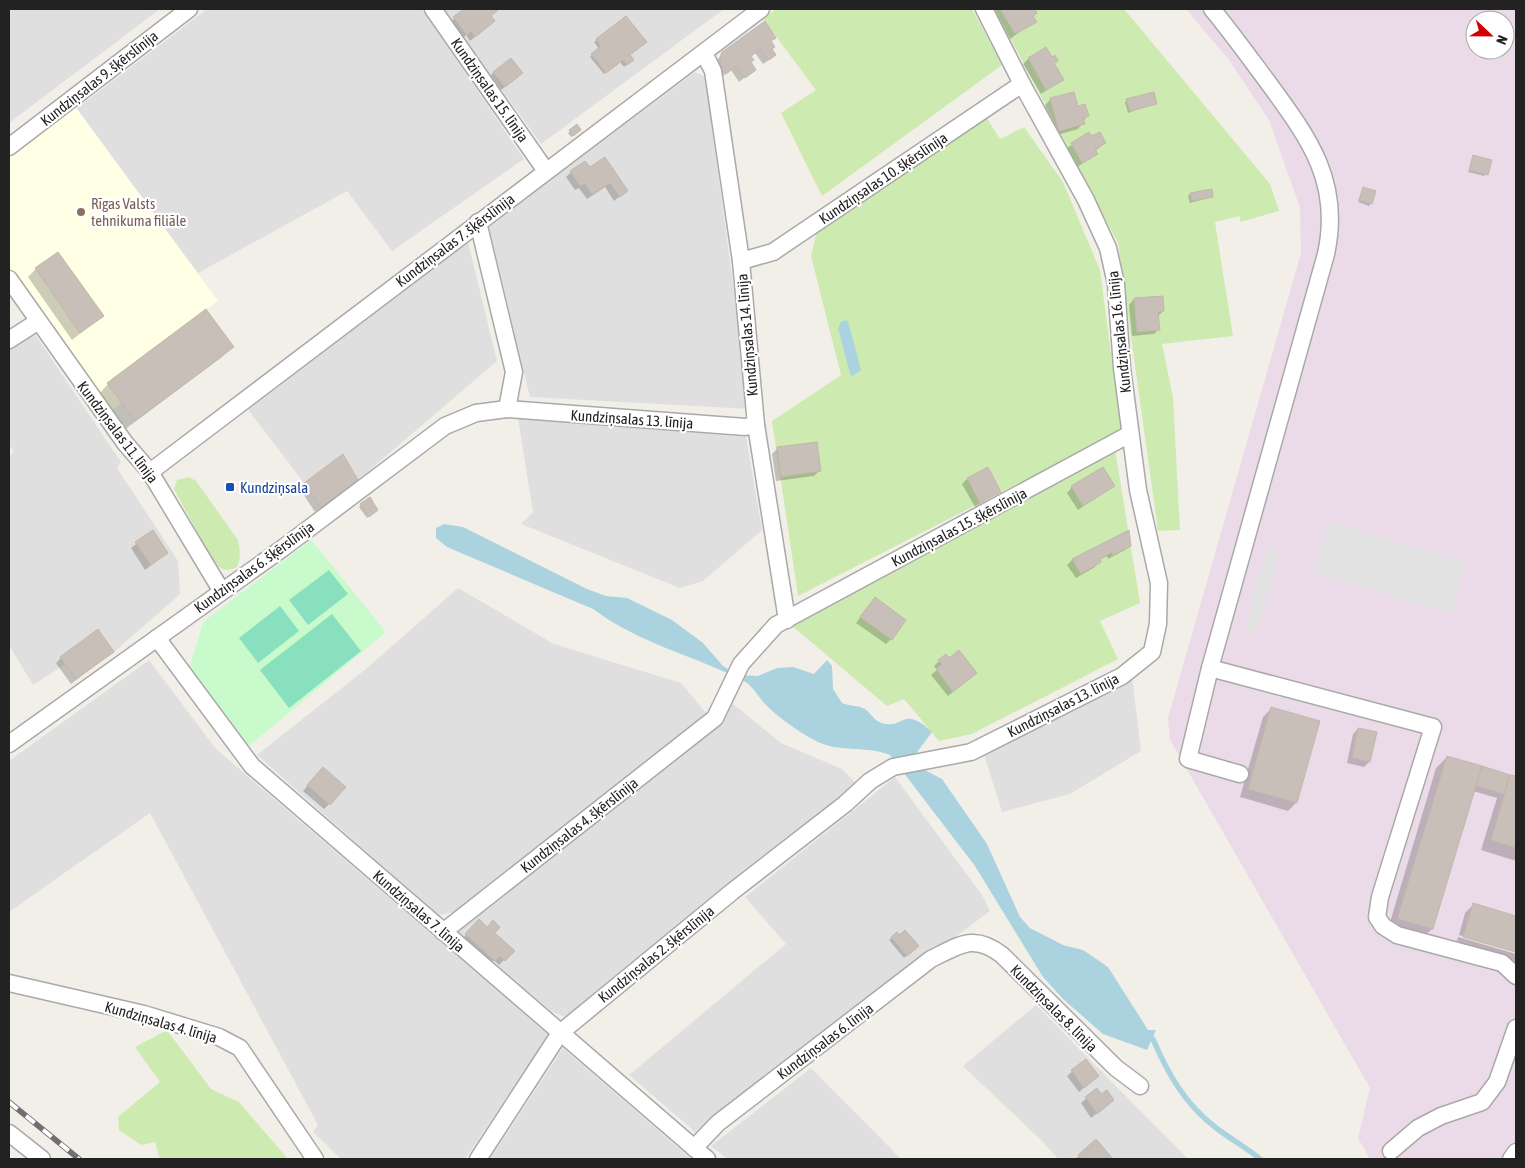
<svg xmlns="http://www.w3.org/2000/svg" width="1525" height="1168" font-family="'Asap Condensed',sans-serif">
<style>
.residential{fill:#e0dfdf}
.industrial{fill:#ebdbe8;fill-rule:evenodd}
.education{fill:#ffffe5}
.grass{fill:#cdebb0}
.park{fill:#c8facc}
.pitch{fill:#88e0be}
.parking{fill:#e2e2e2}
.water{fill:#aad3df}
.shadow{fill:#0003}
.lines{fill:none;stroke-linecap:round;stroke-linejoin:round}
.stream{stroke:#aad3df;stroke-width:5.5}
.building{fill:#c7bfb8;stroke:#c4b6ab}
.minor-casing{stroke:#a9a9a9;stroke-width:19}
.minor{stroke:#fff;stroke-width:16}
.rail-casing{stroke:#707070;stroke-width:5.5}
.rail{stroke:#fff;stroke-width:4;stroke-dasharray:11;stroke-linecap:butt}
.education-dot{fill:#8d6e63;stroke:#fff;stroke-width:2}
.transit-dot{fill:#1a4fb4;stroke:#fff;stroke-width:2}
.labels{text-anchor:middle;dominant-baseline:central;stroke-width:4.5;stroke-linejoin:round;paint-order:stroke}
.street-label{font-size:15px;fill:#222;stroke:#fff}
.education-label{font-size:15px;fill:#785e54;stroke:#fff;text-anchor:start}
.transit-label{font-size:15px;fill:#164399;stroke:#fff;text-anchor:start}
</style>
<rect width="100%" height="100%" fill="#f2efe9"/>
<g class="residential">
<polygon points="9,9 160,9 9,123"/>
<polygon points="207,9 422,9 524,159 392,251 347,191 198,273 76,109"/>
<polygon points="443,9 724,9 541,144"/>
<polygon points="695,72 705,77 750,409 530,397 489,227"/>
<polygon points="468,242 497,361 358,480 321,508 304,483 247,408"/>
<polygon points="34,333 121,462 117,468 178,561 180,594 114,652 76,679 65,664 33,685 9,645 9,456 14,452 9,444 9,349"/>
<polygon points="518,418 746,437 762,530 703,581 680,588 521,524 533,512"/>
<polygon points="458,588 554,644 681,683 707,714 462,911 438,915 257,755 366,669"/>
<polygon points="149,660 216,749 549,1035 465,1159 341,1159 313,1132 318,1125 150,813 9,912 9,761"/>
<polygon points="1132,677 1141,751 1070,794 1002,812 984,754"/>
<polygon points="733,704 781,743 842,769 857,784 568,1018 552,1012 458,932"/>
<polygon points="895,777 982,895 990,911 695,1132 629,1075 786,944 745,897"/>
<polygon points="1036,1005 1188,1159 1058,1159 1042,1141 963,1066"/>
<polygon points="563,1048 691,1159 490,1159"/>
<polygon points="811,1068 901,1159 727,1159 711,1146"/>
</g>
<path class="industrial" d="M 1186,9 L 1516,9 L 1516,1159 L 1370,1159 L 1358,1138 L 1370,1088 L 1170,740 L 1168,718 L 1301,253 L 1300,208 L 1269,120 L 1229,60 ZM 1475,20 L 1505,20 L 1505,50 L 1475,50 Z"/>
<polygon class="education" points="72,102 218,301 207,309 234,347 135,421 122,403 109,412 9,270 9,154"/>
<g class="grass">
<polygon points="776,9 972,9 1002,65 822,196 781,113 816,90 763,19"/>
<polygon points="995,9 1124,9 1270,184 1279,211 1240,222 1240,216 1215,222 1233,336 1162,344 1173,397 1180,530 1158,531 1118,243"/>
<polygon points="985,115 1000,139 1024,127 1063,182 1100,270 1121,431 798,596 772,421 841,375 811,256 818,227"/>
<polygon points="1115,449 1140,603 1100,621 1118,659 972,734 939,741 904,699 887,706 791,625"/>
<path d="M 189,477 L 196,481 L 238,540 C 240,549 241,558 237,567 C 227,572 222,570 214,563 L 174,489 L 177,480 Z"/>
<polygon points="167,1030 211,1089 239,1102 288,1159 160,1159 155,1142 141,1145 119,1130 118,1117 160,1082 135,1047"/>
</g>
<polygon class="park" points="311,540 386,632 244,750 188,673 203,622"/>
<g class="pitch">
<polygon points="329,570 348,594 308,625 289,600"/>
<polygon points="280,606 299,631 258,663 239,638"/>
<polygon points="332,614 361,651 289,708 260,670"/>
</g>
<g class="parking">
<polygon points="1329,521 1466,563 1452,614 1315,572"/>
<polygon points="1267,548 1279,552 1256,634 1244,631"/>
</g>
<g class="water">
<polygon points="845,320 848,321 861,370 851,377 838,328 841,322"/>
<path d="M 444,524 L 463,527 L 587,589 L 606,596 L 627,598 L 672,620 L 703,643 L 723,666 L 737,675 L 758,676 L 777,668 L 793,667 L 814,674 L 827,660 L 832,666 L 833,689 L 842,703 C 849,706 858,705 865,709 C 870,712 873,719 879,722 C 905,732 901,703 932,732 L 915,755 L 921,768 L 942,779 L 987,844 L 1020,917 L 1030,928 L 1063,945 L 1083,950 L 1108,967 L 1148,1030 L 1156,1030 L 1147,1050 L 1103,1034 L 1063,999 L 1043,977 L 975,866 L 890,755 C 868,746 845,752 823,744 C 808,739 778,717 767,706 C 759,698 754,687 744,681 C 693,655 640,644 593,609 L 447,547 L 436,538 L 436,528 Z"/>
</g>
<g class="shadow">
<polygon points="466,9 498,9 490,16 488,26 470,41 466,35 462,39 449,23"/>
<polygon points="992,9 1033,9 1036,13 1032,17 1035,21 1010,39"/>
<polygon points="626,17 630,62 624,67 620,62 604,74 590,57 599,49 594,42"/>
<polygon points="770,42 769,60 763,64 755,53 750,57 749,62 754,70 739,82 731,70 720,78 715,63 723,53"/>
<polygon points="1028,59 1057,61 1053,64 1062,80 1041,94 1023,64"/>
<polygon points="494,72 521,73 500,91 489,77"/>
<polygon points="1073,93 1077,107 1087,116 1078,129 1054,136 1045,105 1050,100"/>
<polygon points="1127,100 1155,103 1128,113 1125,102"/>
<polygon points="577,126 578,132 571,137 568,133"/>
<polygon points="1088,134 1091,138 1105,143 1095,151 1096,153 1091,158 1077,167 1066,149"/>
<polygon points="1474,156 1486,174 1484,176 1468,172"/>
<polygon points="589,169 626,191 614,201 605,187 587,199 579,188 575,190 566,177 571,172"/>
<polygon points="1364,188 1371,203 1369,206 1358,202"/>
<polygon points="1190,194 1212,197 1190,203 1188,196"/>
<polygon points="36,269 102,316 72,340 28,277"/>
<polygon points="1134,299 1163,311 1158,316 1159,329 1154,334 1132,336 1129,305"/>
<polygon points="232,347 222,357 124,430 98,395 108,384"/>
<polygon points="778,448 819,471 814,476 776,481 772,454"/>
<polygon points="967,479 999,492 975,507 962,484"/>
<polygon points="305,484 351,485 315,512 300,489"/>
<polygon points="1113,486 1078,510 1067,493 1072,487"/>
<polygon points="361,505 375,512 367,518 359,507"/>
<polygon points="152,532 167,553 145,570 131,548"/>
<polygon points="1128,532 1130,545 1125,550 1108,559 1107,556 1099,560 1095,567 1076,578 1067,565 1072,560"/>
<polygon points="870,604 891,639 886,644 856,623"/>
<polygon points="112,652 71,684 56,663 61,658"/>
<polygon points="949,659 976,673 948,696 931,675 937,670 934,666 939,661"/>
<polygon points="1271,709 1296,803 1288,811 1240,797 1263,717"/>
<polygon points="1358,729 1369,762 1364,767 1347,763 1353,734"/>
<polygon points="1447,757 1516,778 1516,861 1481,850 1497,798 1473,791 1432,929 1421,939 1388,929 1436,768"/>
<polygon points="318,774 329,804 324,809 303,791"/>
<polygon points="1473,905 1516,917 1516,951 1459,935 1465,913"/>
<polygon points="479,921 513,951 499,965 494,960 489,966 461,940"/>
<polygon points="896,934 917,946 904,958 889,940"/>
<polygon points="1458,937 1516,954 1516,962 1456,945"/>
<polygon points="1085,1060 1092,1081 1079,1092 1067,1076"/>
<polygon points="1096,1090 1107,1105 1091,1118 1081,1103"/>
<polygon points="1096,1141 1112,1159 1075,1159 1079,1156"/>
</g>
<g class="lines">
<path class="stream" d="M 1153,1039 C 1168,1074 1185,1104 1215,1127 C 1230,1139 1246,1147 1260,1159"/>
</g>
<g class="building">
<polygon points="464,9 499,9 491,16 495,21 475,37 471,31 467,35 453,17"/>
<polygon points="1000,9 1035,9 1037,13 1033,16 1037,22 1015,34"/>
<polygon points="626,16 647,42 630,55 634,60 627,65 623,60 606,73 591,54 601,46 596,39"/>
<polygon points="765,21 776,38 771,41 775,47 772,49 776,55 769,60 761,49 751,56 754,60 751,62 756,70 745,78 736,66 726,74 721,68 720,57 722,52"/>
<polygon points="1046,47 1052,57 1055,55 1058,61 1054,63 1064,80 1046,90 1028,58"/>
<polygon points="511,58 523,73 505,87 493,72"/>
<polygon points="1074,92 1078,106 1085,104 1089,116 1083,118 1085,124 1059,131 1050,98"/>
<polygon points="1154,92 1157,104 1130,111 1126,99"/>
<polygon points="577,124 581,130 573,136 569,130"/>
<polygon points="1089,132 1091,136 1100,132 1106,143 1095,149 1098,154 1082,163 1071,143"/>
<polygon points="1473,155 1492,160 1488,175 1469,170"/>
<polygon points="605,157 628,191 620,197 610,183 592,195 585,184 580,186 570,171 585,161 590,167"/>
<polygon points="1363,187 1376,191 1372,204 1359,200"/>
<polygon points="1212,189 1213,197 1192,201 1190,193"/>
<polygon points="58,252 104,316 80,333 35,268"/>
<polygon points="1163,296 1164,311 1158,312 1160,330 1137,332 1134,298"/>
<polygon points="206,309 234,347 135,421 107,383"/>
<polygon points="817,442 821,471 781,477 777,447"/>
<polygon points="343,454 358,480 321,508 304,483"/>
<polygon points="988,467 1001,492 980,503 967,478"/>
<polygon points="1103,467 1115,486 1083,506 1071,486"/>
<polygon points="370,497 378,510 369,517 360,504"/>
<polygon points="153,530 168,553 151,565 135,542"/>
<polygon points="1129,530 1131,546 1113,555 1112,552 1100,559 1101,562 1081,574 1072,559"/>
<polygon points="875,597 906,620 892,640 860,617"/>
<polygon points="98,629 114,652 76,679 60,657"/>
<polygon points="959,650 977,673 953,692 936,669 942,664 938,660 946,654 949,658"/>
<polygon points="1271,707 1320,721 1297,803 1248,789"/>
<polygon points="1358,728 1377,732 1370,762 1352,758"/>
<polygon points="1447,756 1482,766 1433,929 1397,919"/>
<polygon points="1482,766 1510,775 1504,794 1476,786"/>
<polygon points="323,767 346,787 330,805 307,785"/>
<polygon points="1510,775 1516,776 1516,848 1491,840"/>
<polygon points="1473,903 1516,916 1516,952 1463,937"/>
<polygon points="479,919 487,927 493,920 500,927 495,933 515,951 505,961 500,956 495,961 465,934"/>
<polygon points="905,930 919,946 907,956 891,937 897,932 899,935"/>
<polygon points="1086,1059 1099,1076 1084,1088 1071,1070"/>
<polygon points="1097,1088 1101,1094 1107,1090 1114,1100 1097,1114 1085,1097"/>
<polygon points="1096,1139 1113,1159 1081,1159 1078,1155"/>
</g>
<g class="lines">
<defs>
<g id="minor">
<polyline points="433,9 546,171"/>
<path d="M 1212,9 C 1231,32 1249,57 1267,81 C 1308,137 1342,181 1326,254 L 1210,668 L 1188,759 L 1240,774"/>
<polyline points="704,53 713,71 741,261 756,425 787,620"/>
<polyline points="9,147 189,9"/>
<polyline points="478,222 514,372 507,409"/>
<polyline points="741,261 773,252 1022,84"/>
<polyline points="9,279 125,443 150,472 221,590"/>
<polyline points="9,340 37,322"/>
<polyline points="150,472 761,9"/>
<polyline points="157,638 252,766 707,1159"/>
<polyline points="1210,668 1433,727 1380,897 1377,917 1383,926 1397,935 1502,963 1516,976"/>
<polyline points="9,744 283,548 445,426 476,413 507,409 745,427 756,425"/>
<polyline points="443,932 715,718 741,664 776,625 1130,434"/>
<polyline points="9,983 144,1014 219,1037 240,1048 315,1159"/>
<polyline points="9,1133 42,1159"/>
<path d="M 694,1148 L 718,1123 L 931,959 C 960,945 974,933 1002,955 L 1116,1068 L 1140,1086"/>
<polyline points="1391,1151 1418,1128 1441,1116 1482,1102 1497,1082 1516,1028"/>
<polyline points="478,1159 560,1033 733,891 845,804 870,781 893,767 971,752 1122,676 1152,652 1158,624 1159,583 1138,490 1122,368 1116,284 1108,248 1086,200 1022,84 984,9"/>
<polyline points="1511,1159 1516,1152"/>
</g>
</defs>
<use href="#minor" class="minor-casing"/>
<use href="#minor" class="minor"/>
<defs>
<polyline id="rail" points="9,1102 79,1159"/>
</defs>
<use href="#rail" class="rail-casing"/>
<use href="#rail" class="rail"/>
</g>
<circle class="education-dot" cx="81" cy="212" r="5"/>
<rect class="transit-dot" x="225" y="482" width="10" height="10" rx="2.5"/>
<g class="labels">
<g class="street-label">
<text transform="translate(99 78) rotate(-38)">Kundziņsalas 9. šķērslīnija</text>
<text transform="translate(490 90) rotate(55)">Kundziņsalas 15. līnija</text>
<text transform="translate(883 178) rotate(-34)">Kundziņsalas 10. šķērslīnija</text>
<text transform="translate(455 240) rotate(-37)">Kundziņsalas 7. šķērslīnija</text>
<text transform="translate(1119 332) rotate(-96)">Kundziņsalas 16. līnija</text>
<text transform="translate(747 335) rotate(-95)">Kundziņsalas 14. līnija</text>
<text transform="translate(632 419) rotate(4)">Kundziņsalas 13. līnija</text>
<text transform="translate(118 432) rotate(53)">Kundziņsalas 11. līnija</text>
<text transform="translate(959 527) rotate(-28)">Kundziņsalas 15. šķērslīnija</text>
<text transform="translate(254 567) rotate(-36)">Kundziņsalas 6. šķērslīnija</text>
<text transform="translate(1063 705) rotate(-27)">Kundziņsalas 13. līnija</text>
<text transform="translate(579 825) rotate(-38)">Kundziņsalas 4. šķērslīnija</text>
<text transform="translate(419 911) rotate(41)">Kundziņsalas 7. līnija</text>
<text transform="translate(656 954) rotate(-39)">Kundziņsalas 2. šķērslīnija</text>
<text transform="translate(1054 1008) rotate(45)">Kundziņsalas 8. līnija</text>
<text transform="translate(161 1022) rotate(16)">Kundziņsalas 4. līnija</text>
<text transform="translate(825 1041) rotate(-37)">Kundziņsalas 6. līnija</text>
</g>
<g class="education-label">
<text x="91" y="203">Rīgas Valsts<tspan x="91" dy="17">tehnikuma filiāle</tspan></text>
</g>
<g class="transit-label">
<text x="240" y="487">Kundziņsala</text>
</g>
</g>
<rect width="1525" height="1168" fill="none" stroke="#222222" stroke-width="20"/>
<g transform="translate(1490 35) rotate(112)"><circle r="24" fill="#ffffff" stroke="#a7a7a7"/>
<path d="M0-4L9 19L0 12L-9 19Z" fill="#d40000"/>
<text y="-8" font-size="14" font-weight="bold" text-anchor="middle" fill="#222222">N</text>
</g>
</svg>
